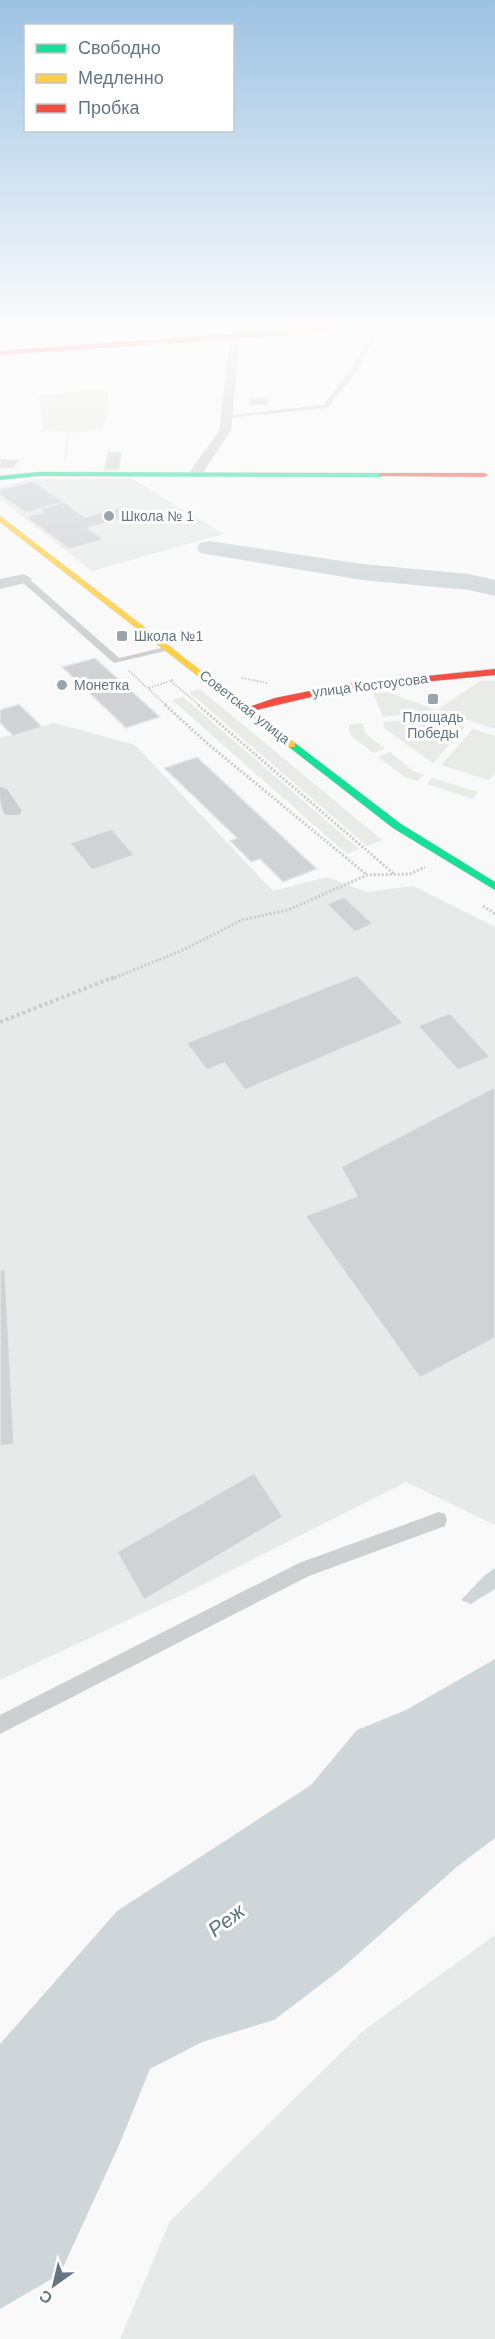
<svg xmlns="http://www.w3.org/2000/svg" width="495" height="2339" font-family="Helvetica,sans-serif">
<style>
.built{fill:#e8e9e9}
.green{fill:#e8ebe6}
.water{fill:#ced6d9}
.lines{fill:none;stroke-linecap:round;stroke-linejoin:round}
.river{fill:#ced6d9;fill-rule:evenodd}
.building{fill:#d0d2d3;stroke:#e8e8e8;stroke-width:1.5}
.fast-casing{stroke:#d5d6d7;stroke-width:1}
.slow-casing{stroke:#d5d6d7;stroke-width:1}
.jam-casing{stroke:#d5d6d7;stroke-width:1}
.path-far3{stroke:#cbcccd;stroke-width:1.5;stroke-dasharray:1.5 1.5;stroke-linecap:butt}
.path-far2{stroke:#cbcccd;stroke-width:2;stroke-dasharray:1.5 1.5;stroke-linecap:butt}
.path-far1{stroke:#cbcccd;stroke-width:3;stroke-dasharray:2 2;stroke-linecap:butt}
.path{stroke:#cbcccd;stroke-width:4;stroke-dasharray:3 3;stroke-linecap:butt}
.lane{fill:#cecfd0;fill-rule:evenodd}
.street{fill:#cecfd0;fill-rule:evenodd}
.fast{fill:#16e098;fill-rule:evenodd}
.slow{fill:#ffcf43;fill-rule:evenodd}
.jam{fill:#f24e42;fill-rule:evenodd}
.poi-dot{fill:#99a4ac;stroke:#fff;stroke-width:2}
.labels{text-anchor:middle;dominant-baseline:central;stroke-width:6;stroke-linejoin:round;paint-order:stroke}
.far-poi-label{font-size:14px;fill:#657683;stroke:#fff;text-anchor:start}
.far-street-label{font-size:14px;fill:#657683;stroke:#fff}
.near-water-label{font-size:21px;font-style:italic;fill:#60757c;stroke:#fff}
</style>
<rect width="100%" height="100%" fill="#f9f9f9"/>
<g class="built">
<polygon points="131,478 224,534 92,571 0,499 0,487 32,479"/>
<polygon points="54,723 135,745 273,891 327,877 367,892 413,886 495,927 495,1525 406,1482 194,1589 0,1680 0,738"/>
<polygon points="495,1935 495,2339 120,2339 170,2221 364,2030"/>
</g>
<g class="green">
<polygon points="89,390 108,392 107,416 102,429 76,433 44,430 37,396"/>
<polygon points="480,681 495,681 495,729 437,710 383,717 373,693 387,692 437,710"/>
<polygon points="200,689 382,840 367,846 189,692"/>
<polygon points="183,697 359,849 347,854 172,700"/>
<polygon points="436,716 465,727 433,763 385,729 383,722 430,719"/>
<polygon points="363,723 365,733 385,749 373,753 350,735 349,725"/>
<polygon points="473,729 495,736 495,773 489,780 441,765"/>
<polygon points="390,752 412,770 424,775 417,781 405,777 378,757"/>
<polygon points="432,778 478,792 473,799 427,784"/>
</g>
<g class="water">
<polygon points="495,1568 495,1589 471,1604 461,1600 484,1576"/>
<polygon points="495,1659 495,1838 459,1865 340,1970 274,2020 202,2042 150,2069 120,2143 60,2274 0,2309 0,2044 117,1911 311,1785 357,1730 406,1710"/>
</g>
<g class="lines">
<polygon class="river" points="209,541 362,564 469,574 495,580 495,596 469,590 362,580 200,553 197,548 200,543"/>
</g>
<g class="building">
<polygon points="250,398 268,399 267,405 249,405"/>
<polygon points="108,452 122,452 119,470 104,470"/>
<polygon points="0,459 19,460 14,468 0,468"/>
<polygon points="33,481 64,502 26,513 0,495 0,490"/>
<polygon points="64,502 85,517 123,507 135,515 88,528 104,540 69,549 26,517 43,512 39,509"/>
<polygon points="95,658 160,717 126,728 62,667"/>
<polygon points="19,704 42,727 13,736 0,723 0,710"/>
<polygon points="197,757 317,869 283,882 260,859 251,862 230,841 237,838 164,768"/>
<polygon points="112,829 134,855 92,870 70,843"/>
<polygon points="344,897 373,924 355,932 327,904"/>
<polygon points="357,975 403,1023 245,1090 224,1063 207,1070 186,1043"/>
<polygon points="450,1013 490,1057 458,1070 418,1026"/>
<polygon points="495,1087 495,1338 420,1378 305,1216 357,1196 341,1167"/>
<polygon points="5,1269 14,1444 0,1446 0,1270"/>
<polygon points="254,1473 283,1517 144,1600 117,1552"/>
</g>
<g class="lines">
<defs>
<g id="fast">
<polygon points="38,472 381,473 385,475 381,477 38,476 0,480 0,476"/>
<polygon points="289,743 295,743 401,824 495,882 495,890 393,828 289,747"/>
</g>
<polygon id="slow" points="0,516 295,743 295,747 289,747 0,522"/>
<g id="jam">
<polygon points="356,325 426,325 0,355 0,351"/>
<polygon points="381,473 484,473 488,475 484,477 379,476 379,474"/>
<polygon points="495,669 495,675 340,690 248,712 243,709 275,698 340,685"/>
</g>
</defs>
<use href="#fast" class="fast-casing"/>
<use href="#slow" class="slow-casing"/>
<use href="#jam" class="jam-casing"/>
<polyline class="path-far3" points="65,459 69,431"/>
<g class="path-far2">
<polyline points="129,671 167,706"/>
<polyline points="242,678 267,683"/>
<polyline points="171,681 200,706"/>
<polyline points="149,688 173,680"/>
</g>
<g class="path-far1">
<polyline points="165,705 208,744 367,875"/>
<polyline points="198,705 394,874"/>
<polyline points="483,906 495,914"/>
<polyline points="111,979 183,950 242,920 288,910 367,875 410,874 425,867"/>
</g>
<polyline class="path" points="0,1022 114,977"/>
<g class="lane">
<path d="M 361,325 C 370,325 374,328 376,337 L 357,371 L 327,408 L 227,418 L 224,416 L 323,405 L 351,370 L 370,337 L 369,332 Z"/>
<polygon points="21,577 27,577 119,658 170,646 174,649 114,663 21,581"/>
<polygon points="439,1512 445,1514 447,1520 445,1526 309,1576 0,1734 0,1715 299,1563"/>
</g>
<g class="street">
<polygon points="235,333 240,336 231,431 200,477 190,477 188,474 219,431 230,336"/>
<polygon points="24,574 32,579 29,582 0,589 0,579"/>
<path d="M 0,787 L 7,789 L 22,811 L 19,815 L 5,815 C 0,806 0,798 0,787 Z"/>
</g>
<use href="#fast" class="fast"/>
<use href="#slow" class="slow"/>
<use href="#jam" class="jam"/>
</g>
<linearGradient id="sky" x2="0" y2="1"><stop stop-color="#9dc2e2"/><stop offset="0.5" stop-color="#fcfcfc"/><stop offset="1" stop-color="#fcfcfc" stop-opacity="0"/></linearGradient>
<rect width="495" height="653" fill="url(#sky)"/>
<g class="poi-dot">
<circle cx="109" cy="516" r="6"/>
<rect x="116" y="630" width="12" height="12" rx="3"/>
<circle cx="62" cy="685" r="6"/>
<rect x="427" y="693" width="12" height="12" rx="3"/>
</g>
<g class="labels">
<g class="far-poi-label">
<text x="121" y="516">Школа № 1</text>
<text x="134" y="636">Школа №1</text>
<text x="74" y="685">Монетка</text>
<text x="433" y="717" text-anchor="middle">Площадь<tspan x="433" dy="16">Победы</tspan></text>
</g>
<g class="far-street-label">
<text transform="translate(370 685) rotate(-7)">улица Костоусова</text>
<text transform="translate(245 707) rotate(38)">Советская улица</text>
</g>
<g class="near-water-label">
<text transform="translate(226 1920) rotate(-37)">Реж</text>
</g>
</g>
<rect x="24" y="24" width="210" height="108" fill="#ffffff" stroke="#c1c8cd" stroke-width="1.5"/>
<rect x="36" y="44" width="30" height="9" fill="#16e098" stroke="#c1c8cd" stroke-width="1.5"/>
<text x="78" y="54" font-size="18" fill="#657683">Свободно</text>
<rect x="36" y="74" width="30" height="9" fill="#ffcf43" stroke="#c1c8cd" stroke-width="1.5"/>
<text x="78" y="84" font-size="18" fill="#657683">Медленно</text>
<rect x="36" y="104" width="30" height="9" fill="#f24e42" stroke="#c1c8cd" stroke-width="1.5"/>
<text x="78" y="114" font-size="18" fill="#657683">Пробка</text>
<g transform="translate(54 2285) rotate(214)" stroke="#ffffff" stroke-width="4.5" paint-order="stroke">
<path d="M0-4.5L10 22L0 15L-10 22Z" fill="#657683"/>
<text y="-9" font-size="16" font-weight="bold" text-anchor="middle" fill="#657683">С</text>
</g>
</svg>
